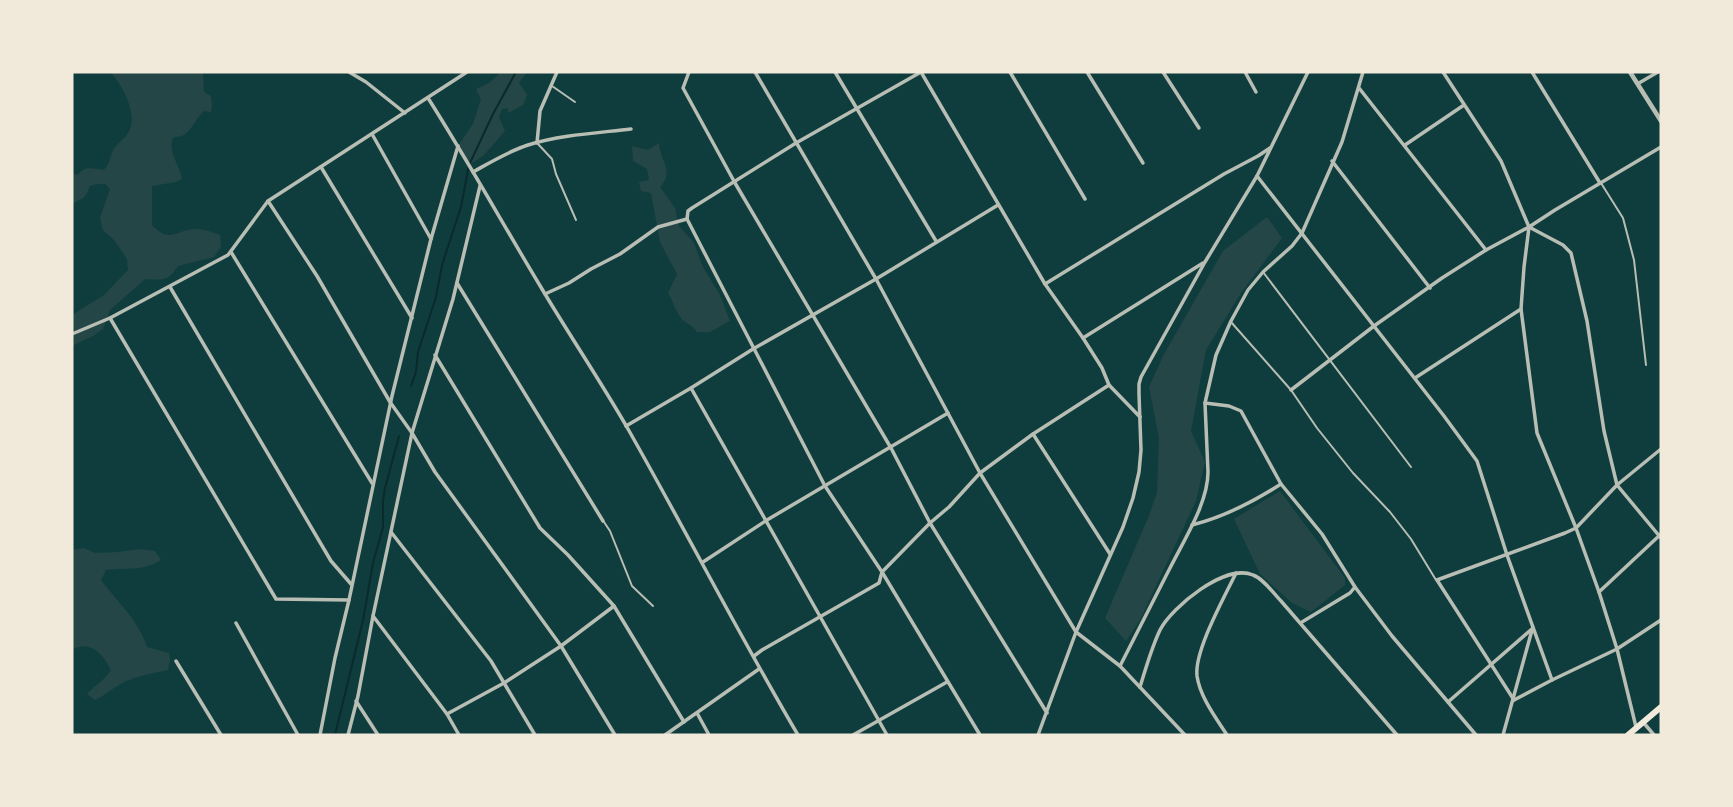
<svg xmlns="http://www.w3.org/2000/svg" width="1733" height="807" font-family="'IBM Plex Sans',sans-serif">
<style>
.green{fill:#244646}
.lines{fill:none;stroke-linecap:round;stroke-linejoin:round}
.stream{stroke:#0a2a2b;stroke-width:2}
.service{stroke:#b8beb3;stroke-width:2}
.minor{stroke:#b8beb3;stroke-width:3.5}
.tertiary{stroke:#b8beb3;stroke-width:4.5}
.primary{stroke:#f1e9da;stroke-width:6}
</style>
<rect width="100%" height="100%" fill="#0f3d3e"/>
<g class="green">
<path d="M 110,72 L 203,72 L 204,92 L 211,96 L 212,106 L 211,112 L 204,111 C 193,120 191,138 174,137 L 172,140 C 169,155 180,165 182,179 L 176,182 L 152,186 L 152,225 C 171,245 176,229 196,229 C 204,229 212,232 220,235 L 221,247 L 214,257 L 178,266 C 168,282 163,280 145,279 L 110,310 L 103,329 L 93,336 L 72,346 L 72,315 L 104,295 L 128,270 L 127,259 L 114,240 L 103,230 L 100,218 L 110,189 L 105,184 C 81,184 94,189 83,198 C 82,199 73,203 72,204 L 72,173 L 78,175 C 85,165 93,169 104,170 C 109,164 110,158 113,150 C 117,143 124,140 128,133 C 139,116 123,85 110,72 Z"/>
<polygon points="501,72 527,72 519,83 527,95 523,105 508,113 508,108 502,109 499,117 505,131 483,156 469,165 458,146 473,124 481,99 476,89 489,83"/>
<path d="M 659,143 C 660,161 675,172 660,187 L 675,208 L 679,226 L 694,243 L 703,267 L 720,295 L 730,321 L 710,332 L 697,332 C 692,324 683,323 679,315 C 674,308 673,300 668,293 L 677,274 L 660,242 L 651,193 L 641,191 L 639,182 L 649,180 L 647,169 L 633,161 L 632,146 L 648,150 Z"/>
<polygon points="1267,217 1282,238 1241,293 1206,350 1191,431 1205,462 1196,501 1140,620 1126,641 1105,618 1148,518 1157,493 1159,438 1149,387 1163,356 1223,251"/>
<polygon points="1280,491 1345,578 1345,585 1311,612 1292,603 1260,574 1234,519"/>
<path d="M 84,548 L 95,553 L 118,552 L 141,549 L 155,551 L 161,560 C 143,572 126,567 106,570 L 101,580 C 118,603 138,619 147,647 L 169,653 L 170,659 L 168,670 C 149,674 130,677 114,688 C 107,692 102,697 95,700 L 87,694 C 95,685 105,680 111,670 C 103,654 90,639 72,650 L 72,550 Z"/>
</g>
<g class="lines">
<g class="stream">
<polyline points="411,386 416,372 418,352 436,297 442,265 461,207 469,165 493,114 516,72"/>
<polyline points="335,735 363,620 373,563 383,527 383,501 385,488 399,436"/>
</g>
<g class="service">
<polyline points="552,86 575,102"/>
<polyline points="538,144 552,159 556,174 576,220"/>
<polyline points="1601,183 1623,218 1634,260 1646,365"/>
<polyline points="1263,272 1411,467"/>
<polyline points="1231,322 1291,390 1317,428 1353,473 1390,512 1411,539 1436,580"/>
<polyline points="604,522 610,531 632,586 653,606"/>
</g>
<g class="minor">
<polyline points="349,72 366,82 405,113"/>
<polyline points="689,72 683,88 735,183 891,448 930,523 1047,713"/>
<polyline points="755,72 876,279 980,473 1076,632 1120,666 1185,735"/>
<polyline points="835,72 936,241"/>
<polyline points="921,72 1045,284 1083,338 1102,368 1109,385 1140,417"/>
<polyline points="1010,72 1085,199"/>
<polyline points="1087,72 1143,163"/>
<polyline points="1163,72 1199,128"/>
<polyline points="1245,72 1256,92"/>
<polyline points="1443,72 1501,161 1529,227 1563,245 1571,253 1587,321 1604,431 1617,485 1661,538"/>
<polyline points="1532,72 1600,183"/>
<polyline points="1639,83 1658,72"/>
<polyline points="1359,88 1486,250"/>
<path d="M 428,98 C 468,161 504,226 542,289 C 570,336 601,382 628,429 C 686,531 739,635 798,735"/>
<polyline points="372,134 431,239"/>
<polyline points="537,143 540,111 557,72"/>
<polyline points="1405,145 1464,105"/>
<polyline points="1332,161 1430,288"/>
<polyline points="321,167 412,318"/>
<path d="M 473,172 C 491,162 509,151 528,145 C 560,135 597,133 631,129"/>
<polyline points="1257,176 1444,416 1477,461 1507,555 1552,680"/>
<polyline points="268,201 317,276 390,402 412,433 435,472 561,646 615,735"/>
<polyline points="687,219 825,486 882,572 980,735"/>
<polyline points="687,219 688,211 692,208 796,143 921,72"/>
<polyline points="1529,227 1524,267 1521,309 1537,433 1576,528 1599,592 1617,649 1636,727"/>
<polyline points="231,252 372,483"/>
<polyline points="457,283 603,521"/>
<polyline points="1045,284 1224,174 1258,156 1270,148"/>
<polyline points="170,287 331,561 351,584"/>
<polyline points="545,294 569,283 591,269 620,254 658,227 687,219"/>
<polyline points="110,318 276,599 349,600"/>
<polyline points="72,334 110,318 228,255 268,201 467,72"/>
<polyline points="1083,338 1203,263"/>
<polyline points="435,355 540,528 568,555 614,606 684,722"/>
<polyline points="1415,378 1521,309"/>
<polyline points="691,388 887,735"/>
<polyline points="1291,390 1374,326 1442,278 1486,250 1529,227 1555,210 1661,147"/>
<polyline points="1205,403 1229,406 1241,411 1281,484 1322,534 1355,587 1392,636 1476,735"/>
<polyline points="626,426 691,388 753,349 876,279 998,205"/>
<polyline points="1033,434 1110,554"/>
<path d="M 1192,525 C 1224,517 1253,502 1281,484"/>
<polyline points="391,532 491,661 535,735"/>
<polyline points="703,562 767,520 948,413"/>
<polyline points="1599,592 1661,534"/>
<polyline points="373,616 447,714 459,735"/>
<polyline points="1302,622 1350,593 1355,587"/>
<polyline points="236,623 298,735"/>
<polyline points="754,656 762,650 879,583 882,572 930,523 949,507 980,473 1033,434 1109,385"/>
<polyline points="176,661 221,735"/>
<path d="M 1120,666 C 1137,633 1153,601 1170,568 C 1184,540 1208,503 1208,472 L 1205,403 L 1216,355 L 1231,321 L 1248,290 L 1263,272 L 1292,246 L 1302,233 L 1342,142 L 1363,72"/>
<path d="M 1140,687 C 1146,668 1151,649 1160,630 C 1172,607 1225,563 1253,575 C 1264,579 1273,593 1281,601 L 1397,735"/>
<polyline points="1514,700 1437,580 1565,533 1576,528 1617,485 1661,449"/>
<polyline points="1514,700 1552,680 1617,649 1661,620"/>
<polyline points="356,701 378,735"/>
<polyline points="1448,702 1533,628"/>
<polyline points="697,713 709,735"/>
<polyline points="447,714 504,683 561,646 614,606"/>
<polyline points="1643,722 1654,735"/>
<polyline points="320,735 335,658 349,600 392,396 431,239 458,146"/>
<polyline points="348,735 358,696 373,616 412,433 453,299 480,186"/>
<polyline points="665,735 759,669"/>
<polyline points="853,735 947,682"/>
<polyline points="1038,735 1076,632 1123,527 1133,498 1139,472 1141,450 1139,394 1139,384 1141,377 1205,262 1257,176 1308,72"/>
<path d="M 1227,735 C 1216,718 1200,697 1197,676 C 1194,651 1225,596 1236,573"/>
<polyline points="1503,735 1532,630"/>
</g>
<polyline class="tertiary" points="1630,72 1661,121"/>
<polyline class="primary" points="1628,735 1661,707"/>
</g>
<rect width="1733" height="807" fill="none" stroke="#f1e9da" stroke-width="147"/>
</svg>
